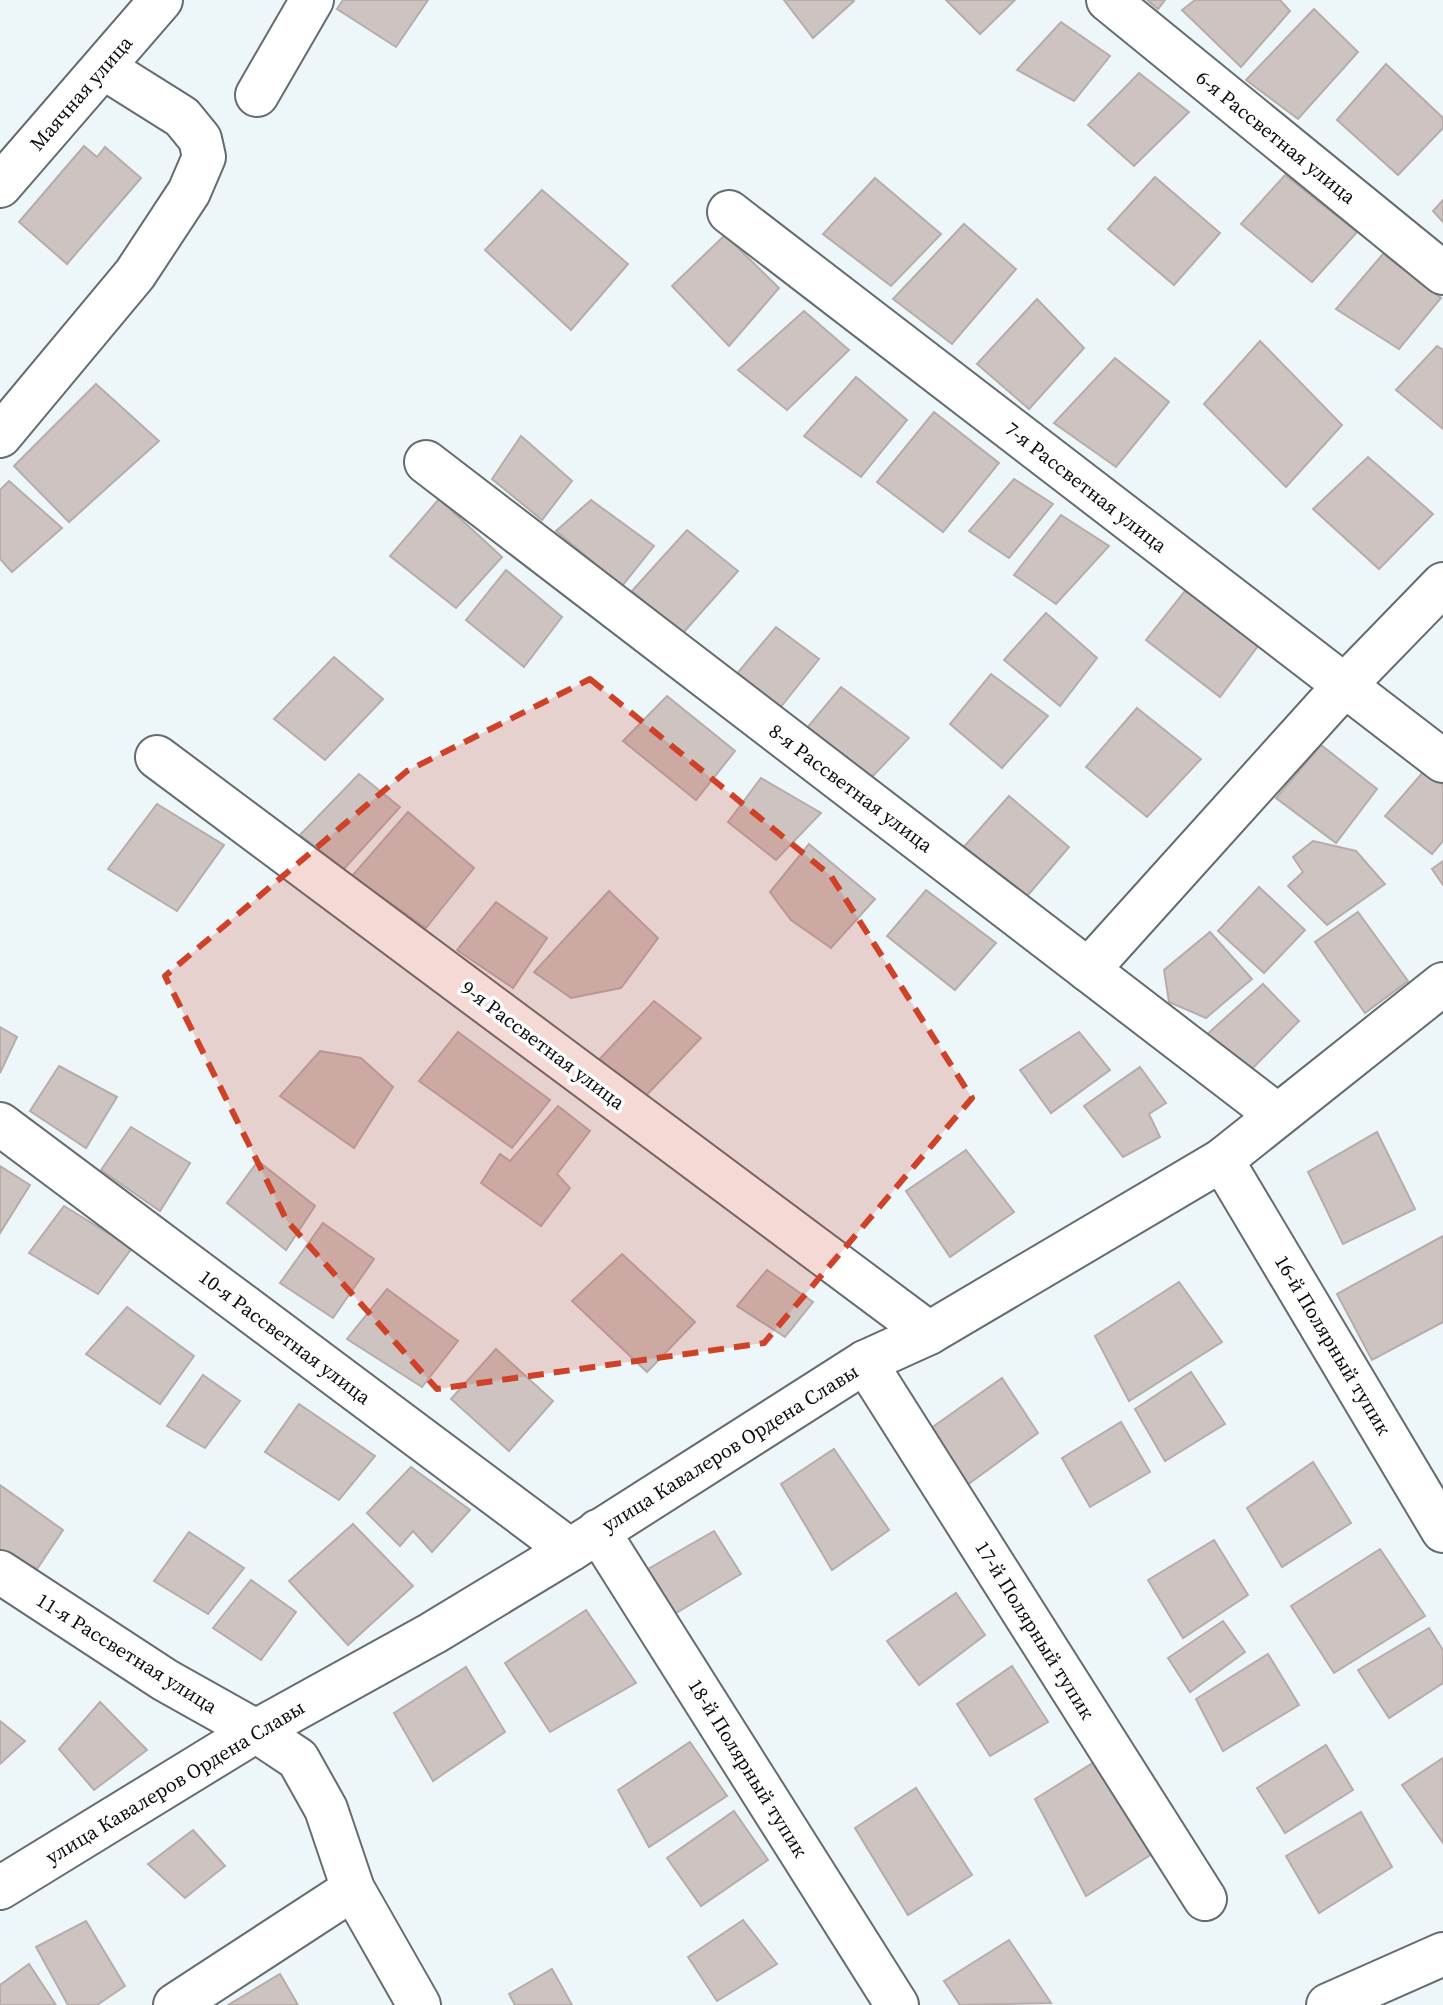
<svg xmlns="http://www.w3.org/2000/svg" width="1443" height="2005" font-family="'Source Serif 4',serif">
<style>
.building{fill:#cdc4c2;stroke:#b6adab;stroke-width:2}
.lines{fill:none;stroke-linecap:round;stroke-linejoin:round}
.minor-casing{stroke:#656c6f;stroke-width:46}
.minor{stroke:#fff;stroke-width:42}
.marked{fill:#ce422a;fill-opacity:0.2;stroke:#ce422a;stroke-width:6;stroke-dasharray:16 10;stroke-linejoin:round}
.labels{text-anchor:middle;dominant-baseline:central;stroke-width:7;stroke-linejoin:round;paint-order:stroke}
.street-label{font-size:20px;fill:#0a0c0e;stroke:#fff}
</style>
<rect width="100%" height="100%" fill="#edf6f9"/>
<g class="building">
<polygon points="343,0 428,0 396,47 337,9"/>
<polygon points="784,0 853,0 854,1 813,38"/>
<polygon points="946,0 1015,0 980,34"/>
<polygon points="1147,0 1165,0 1158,9"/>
<polygon points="1195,0 1280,0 1290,11 1241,67 1182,10"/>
<polygon points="1314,9 1358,52 1298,119 1246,80"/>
<polygon points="1061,22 1110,56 1074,101 1017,70"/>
<polygon points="1386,64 1443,118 1443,128 1398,175 1337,120"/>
<polygon points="1139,73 1189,112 1134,166 1088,125"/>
<polygon points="84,146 97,157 105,147 141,178 67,264 19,222"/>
<polygon points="1285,175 1357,232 1312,282 1241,224"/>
<polygon points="1155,177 1220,233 1174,285 1108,229"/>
<polygon points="875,178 941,234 891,286 823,234"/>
<polygon points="542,190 628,264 571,330 485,250"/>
<polygon points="1443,200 1443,222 1433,211"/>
<polygon points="964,224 1016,269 952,344 893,299"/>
<polygon points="725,235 779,288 729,346 672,286"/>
<polygon points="1383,254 1441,298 1399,349 1336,309"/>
<polygon points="1037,299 1084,348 1029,409 977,364"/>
<polygon points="804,311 849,350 787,410 738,370"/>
<polygon points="1260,341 1342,425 1286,487 1204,404"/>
<polygon points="1437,346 1443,350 1443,429 1396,390"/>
<polygon points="1115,358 1169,402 1116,467 1054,423"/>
<polygon points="856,377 907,420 861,477 804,436"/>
<polygon points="96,384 159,441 69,522 14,466"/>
<polygon points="934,412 999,463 943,532 877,482"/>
<polygon points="521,436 572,481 542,520 492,479"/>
<polygon points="1368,457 1433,514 1379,569 1313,509"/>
<polygon points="1014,479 1053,504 1009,558 969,531"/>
<polygon points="9,481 62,528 12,572 0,559 0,490"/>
<polygon points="439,499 502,557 456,608 390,556"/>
<polygon points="591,500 654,546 622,586 556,531"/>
<polygon points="1061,515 1109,546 1056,604 1014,575"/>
<polygon points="687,530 738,571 682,634 632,591"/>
<polygon points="506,570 562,617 524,667 466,620"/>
<polygon points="1189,586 1261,642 1220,697 1146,640"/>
<polygon points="1046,613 1097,658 1060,706 1004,660"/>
<polygon points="776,627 819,659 780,708 735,676"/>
<polygon points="334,657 383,699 325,760 274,719"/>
<polygon points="991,674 1048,716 1002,768 950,724"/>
<polygon points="841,687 909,738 871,778 806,729"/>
<polygon points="667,696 735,751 696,800 623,741"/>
<polygon points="1137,708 1201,759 1147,817 1086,767"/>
<polygon points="1321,745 1377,789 1336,843 1276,798"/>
<polygon points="1425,770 1443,785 1443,841 1432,854 1385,816"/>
<polygon points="359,774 400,807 344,869 300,835"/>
<polygon points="761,778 821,813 776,860 728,822"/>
<polygon points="1009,796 1069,847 1022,902 962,849"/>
<polygon points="157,804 224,845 177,911 108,869"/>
<polygon points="408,812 474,868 426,928 352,876"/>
<polygon points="1313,841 1356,851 1385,884 1327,925 1288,886 1303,872 1293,857"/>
<polygon points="809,844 875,899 831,948 791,920 770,892"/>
<polygon points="1443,861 1443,885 1432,869"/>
<polygon points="1259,887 1305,930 1264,973 1218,931"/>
<polygon points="926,890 996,943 955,990 887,936"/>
<polygon points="609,891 658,938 621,988 571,998 534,972"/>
<polygon points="496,902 547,938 513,988 457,950"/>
<polygon points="1358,912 1408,981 1365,1013 1315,942"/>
<polygon points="1210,932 1252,979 1206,1018 1169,1002 1164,970"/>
<polygon points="1263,984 1299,1021 1241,1080 1204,1037"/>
<polygon points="654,1001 701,1038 641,1101 596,1063"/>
<polygon points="0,1027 17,1037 0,1073"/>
<polygon points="458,1032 550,1100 512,1148 419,1081"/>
<polygon points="1079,1032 1110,1070 1051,1113 1020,1070"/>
<polygon points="320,1051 361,1058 393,1087 354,1148 280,1096"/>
<polygon points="59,1066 117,1097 86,1148 30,1111"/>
<polygon points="1140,1067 1166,1103 1149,1114 1160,1137 1123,1157 1084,1106"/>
<polygon points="558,1106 590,1131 557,1174 570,1188 541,1226 481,1183 500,1154 510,1161"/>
<polygon points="131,1127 190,1163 160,1211 101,1170"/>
<polygon points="1377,1132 1415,1209 1343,1244 1308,1172"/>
<polygon points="966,1150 1014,1212 950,1257 906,1191"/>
<polygon points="258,1161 315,1206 286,1250 227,1203"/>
<polygon points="0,1166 30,1185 0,1233"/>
<polygon points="64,1206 132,1248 98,1294 29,1253"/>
<polygon points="323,1223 374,1259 333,1318 280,1283"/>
<polygon points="1443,1236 1443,1322 1372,1360 1337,1294"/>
<polygon points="622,1254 695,1322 647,1372 572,1301"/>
<polygon points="767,1270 813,1302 785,1337 737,1306"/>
<polygon points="1179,1282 1222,1342 1129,1401 1095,1336"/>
<polygon points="387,1289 458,1341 422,1387 347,1339"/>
<polygon points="127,1307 194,1356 160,1404 86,1354"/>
<polygon points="496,1349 553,1401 509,1451 451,1399"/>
<polygon points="1191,1372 1225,1424 1165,1461 1135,1409"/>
<polygon points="203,1375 240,1401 205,1448 167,1426"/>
<polygon points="1002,1378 1038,1433 963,1488 927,1431"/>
<polygon points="299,1404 375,1456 339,1500 265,1452"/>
<polygon points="1121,1422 1150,1472 1090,1507 1062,1458"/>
<polygon points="834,1449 889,1530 832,1570 781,1484"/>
<polygon points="1313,1462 1351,1523 1282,1567 1247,1508"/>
<polygon points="411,1467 470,1510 432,1552 413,1531 400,1546 367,1513"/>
<polygon points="0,1485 63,1530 37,1569 0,1550"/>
<polygon points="353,1524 413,1586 348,1645 289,1581"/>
<polygon points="714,1531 741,1574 668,1618 641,1573"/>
<polygon points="189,1532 244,1568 208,1614 154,1581"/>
<polygon points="1214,1540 1248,1595 1183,1638 1148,1580"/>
<polygon points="1380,1549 1425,1616 1334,1673 1291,1606"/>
<polygon points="251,1580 296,1612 261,1660 213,1628"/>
<polygon points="956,1593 985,1635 919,1685 887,1641"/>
<polygon points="586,1610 636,1683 550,1732 505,1663"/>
<polygon points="1223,1621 1245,1652 1190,1692 1168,1658"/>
<polygon points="1429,1628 1443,1650 1443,1683 1389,1718 1358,1670"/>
<polygon points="1268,1654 1299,1705 1223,1751 1196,1699"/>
<polygon points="1012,1666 1048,1722 990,1756 957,1704"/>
<polygon points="466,1667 505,1732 433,1781 394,1713"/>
<polygon points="100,1702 147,1750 94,1790 59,1749"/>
<polygon points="0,1721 25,1741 0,1764"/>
<polygon points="690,1742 727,1796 649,1847 618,1790"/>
<polygon points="1326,1745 1353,1790 1285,1833 1257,1788"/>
<polygon points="1443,1758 1443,1843 1402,1785"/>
<polygon points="1096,1761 1152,1854 1086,1896 1035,1799"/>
<polygon points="916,1788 972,1875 908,1915 855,1828"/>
<polygon points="734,1811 768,1860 701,1906 667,1858"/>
<polygon points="1361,1812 1392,1867 1319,1913 1286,1856"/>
<polygon points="193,1830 225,1866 185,1898 148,1864"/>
<polygon points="743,1920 777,1964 717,2001 688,1957"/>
<polygon points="86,1921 125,1986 97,2005 68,2005 36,1947"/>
<polygon points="1009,1940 1051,2003 960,2005 944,1981"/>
<polygon points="29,1964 56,2005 0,2005 0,1985"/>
<polygon points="552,1969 572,2005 515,2005 509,1994"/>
<polygon points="280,1974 298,2005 228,2005"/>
</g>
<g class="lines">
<defs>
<g id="minor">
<polyline points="1108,0 1443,273"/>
<polyline points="257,95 312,0"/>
<polyline points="0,186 161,0"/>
<polyline points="729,212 1443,761"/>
<polyline points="0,436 135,274 189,192 204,157 200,139 182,117 104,68"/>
<polyline points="426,462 1276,1114"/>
<polyline points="157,757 929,1333"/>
<polyline points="1088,970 1345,685 1443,584"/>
<polyline points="0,1124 570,1550"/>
<polyline points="1222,1160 1443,1531"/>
<polyline points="865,1362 1205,1899"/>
<polyline points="598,1531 897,2005"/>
<polyline points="0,1572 165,1680 256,1731 298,1759 326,1809 353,1889 419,2005"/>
<polyline points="0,1888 256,1731 433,1633 570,1550 865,1362 929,1333 1222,1160 1443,984"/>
<polyline points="175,2005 353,1889"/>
<polyline points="1328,2005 1443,1954"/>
</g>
</defs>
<use href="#minor" class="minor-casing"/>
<use href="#minor" class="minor"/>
</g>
<path class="marked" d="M 590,679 L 831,876 L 972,1098 L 764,1343 L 437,1389 L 287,1221 L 165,976 L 407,771 Z"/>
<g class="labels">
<g class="street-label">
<text transform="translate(81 93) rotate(-49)">Маячная улица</text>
<text transform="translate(1276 137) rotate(39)">6-я Рассветная улица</text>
<text transform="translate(1086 487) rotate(38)">7-я Рассветная улица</text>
<text transform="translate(851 788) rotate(37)">8-я Рассветная улица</text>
<text transform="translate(543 1045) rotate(37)">9-я Рассветная улица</text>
<text transform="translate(285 1337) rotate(37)">10-я Рассветная улица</text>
<text transform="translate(1333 1345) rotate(59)">16-й Полярный тупик</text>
<text transform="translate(730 1448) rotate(-32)">улица Кавалеров Ордена Славы</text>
<text transform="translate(1035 1630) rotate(58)">17-й Полярный тупик</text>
<text transform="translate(127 1653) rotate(32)">11-я Рассветная улица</text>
<text transform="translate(748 1768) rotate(58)">18-й Полярный тупик</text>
<text transform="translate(175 1782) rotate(-31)">улица Кавалеров Ордена Славы</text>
</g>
</g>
</svg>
